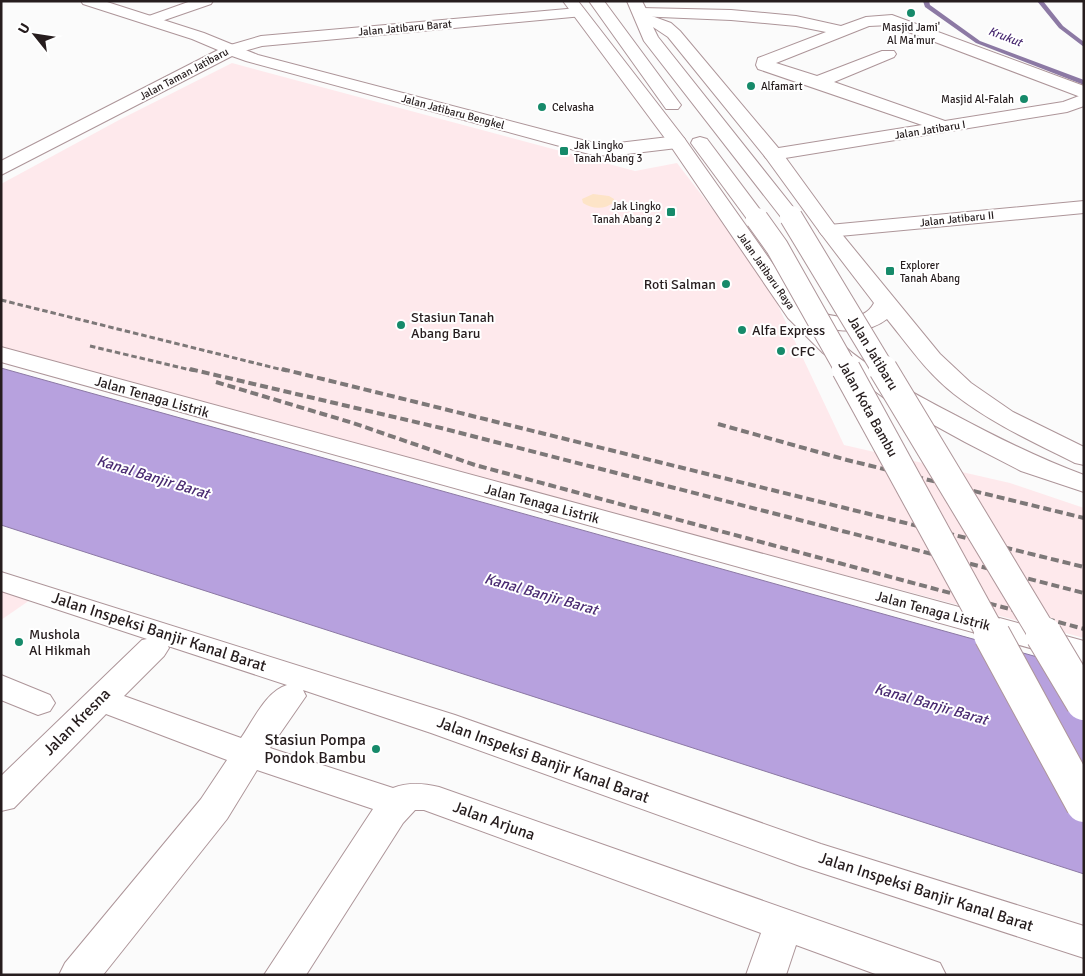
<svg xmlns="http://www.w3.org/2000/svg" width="1085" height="976" font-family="Signika,sans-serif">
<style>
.built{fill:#fee9ec}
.green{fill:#fde4c7}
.water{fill:#b7a1de;stroke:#8c79a4}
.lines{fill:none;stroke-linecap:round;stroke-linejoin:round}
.stream{fill:#8c79a4;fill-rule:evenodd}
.street-casing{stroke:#ad9599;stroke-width:2}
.secondary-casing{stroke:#ad9599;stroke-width:2}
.primary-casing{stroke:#ad9599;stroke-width:2}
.street{fill:#fff;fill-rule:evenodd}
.secondary{fill:#fff;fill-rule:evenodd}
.primary{fill:#fff;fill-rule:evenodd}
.rail-far1{stroke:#7d7878;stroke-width:3;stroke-dasharray:5.5 3;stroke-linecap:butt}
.rail{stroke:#7d7878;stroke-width:4;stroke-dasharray:8 4;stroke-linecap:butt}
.primary-bridge-far2-casing{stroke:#ad9599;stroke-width:24;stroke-linecap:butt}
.primary-bridge-far1-casing{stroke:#ad9599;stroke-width:30;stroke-linecap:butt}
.primary-bridge-casing{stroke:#ad9599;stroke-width:38;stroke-linecap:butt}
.primary-bridge-far2{stroke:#fff;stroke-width:22}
.primary-bridge-far1{stroke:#fff;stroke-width:28}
.primary-bridge{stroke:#fff;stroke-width:36}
.poi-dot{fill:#168a6a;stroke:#fff;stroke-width:2}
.labels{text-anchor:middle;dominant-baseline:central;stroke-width:4;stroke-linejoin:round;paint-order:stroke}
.far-poi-label{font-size:11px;fill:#261d1e;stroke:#fff;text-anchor:start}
.far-street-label{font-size:11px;fill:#261d1e;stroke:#fff}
.far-water-label{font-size:12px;font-style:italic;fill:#4a2b72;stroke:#fff}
.poi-label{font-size:14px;fill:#261d1e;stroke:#fff;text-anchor:start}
.street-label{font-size:14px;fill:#261d1e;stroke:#fff}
.water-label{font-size:15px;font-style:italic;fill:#4a2b72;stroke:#fff}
.near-street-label{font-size:16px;fill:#261d1e;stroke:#fff}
.near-poi-label{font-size:16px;fill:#261d1e;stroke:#fff;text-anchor:end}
</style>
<rect width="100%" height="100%" fill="#fbfbfb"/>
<g class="built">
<polygon points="232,63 635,171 677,163 764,276 844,445 1010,483 1084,508 1084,638 1,353 1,184 119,120"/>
<polygon points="1,591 30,600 1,620"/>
</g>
<path class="green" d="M 593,194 L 609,196 L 614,199 L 614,202 C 605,210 592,209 583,203 L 582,199 Z"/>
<polygon class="water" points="1,368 1084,670 1084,874 1,525"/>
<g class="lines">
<g class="stream">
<polygon points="923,1 929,1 930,5 980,41 1084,80 1084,85 976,43 925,7"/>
<polygon points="1037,1 1043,1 1063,26 1084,42 1084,47 1059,28"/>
</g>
<defs>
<g id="street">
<polygon points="191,1 213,1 211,4 156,23 146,23 143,20 146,17"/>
<polygon points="578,8 583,10 586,13 583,16 262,46 233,54 225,49 227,46 261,36"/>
<path d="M 641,8 L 731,10 L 796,16 L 841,26 L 866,17 L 892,15 L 1084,86 L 1084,106 L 1067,112 L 773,160 L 766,158 L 764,154 L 766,150 L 922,125 L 758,69 L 756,65 L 758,58 L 826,32 L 796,26 L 731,20 L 636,16 L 633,13 L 636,10 ZM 890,25 L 1078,96 L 1079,96 L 1063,102 L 945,121 L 834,82 L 894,57 L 896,54 L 894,51 L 882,51 L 817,76 L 776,63 L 869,26 Z"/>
<polygon points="1084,201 1084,213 829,237 822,235 819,231 822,227 829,225"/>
<polygon points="1,347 1084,641 1084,663 1,362"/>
<path d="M 1,572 L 455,715 L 821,844 L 1084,926 L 1084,958 L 800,866 L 431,733 L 303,690 L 306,696 L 270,748 L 393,788 C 408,782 423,783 439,787 L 940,963 L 946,975 L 878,975 L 796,945 L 786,975 L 746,975 L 761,933 L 424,810 L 415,810 L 403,823 L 306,975 L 264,975 L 373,809 L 257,770 L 227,819 L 103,975 L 59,975 L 65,963 L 201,799 L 227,760 L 106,714 L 14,808 L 1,811 L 1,776 L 142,640 L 147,639 L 1,591 ZM 168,646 L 287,685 C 266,691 253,721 241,738 L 124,696 L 164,656 L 169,648 Z"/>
<polygon points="1,675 50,695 55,703 50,711 38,715 1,700"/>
</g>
<polygon id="secondary" points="81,1 104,1 204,33 258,55 590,142 610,144 677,136 684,138 686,142 684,146 677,148 610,156 589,154 246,61 232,56 1,175 1,161 218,50 192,39 83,4"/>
<g id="primary">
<path d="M 563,1 L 578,1 L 684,138 L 804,308 C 825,314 861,328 874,303 L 822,235 L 766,158 L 668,37 L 653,27 L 658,37 L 801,217 L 798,221 L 791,223 L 784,221 L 644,41 L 627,1 L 642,1 L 649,15 L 671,23 L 680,31 L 780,150 L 836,227 L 940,354 L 971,383 L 1013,412 L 1084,447 L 1084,465 L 1075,463 C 1033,442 991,423 954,394 C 927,373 908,345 887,319 C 869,333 846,332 824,328 C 861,365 907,390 953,414 C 996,437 1038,458 1084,475 L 1084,492 L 1021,471 L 965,442 L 883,397 L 823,353 L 788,318 L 670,145 Z"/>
<polygon points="589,1 604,1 678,101 681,105 678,109 666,109"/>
<polygon points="700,137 707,139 767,219 764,223 757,225 750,223 691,143 693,139"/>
</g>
</defs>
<use href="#street" class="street-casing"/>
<use href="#secondary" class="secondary-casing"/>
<use href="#primary" class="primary-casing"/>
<use href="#street" class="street"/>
<use href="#secondary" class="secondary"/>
<use href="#primary" class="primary"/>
<g class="rail-far1">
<polyline points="1,300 287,371"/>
<polyline points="90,346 195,371"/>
</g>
<g class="rail">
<polyline points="190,369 441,428 1084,593"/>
<polyline points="282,369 1084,567"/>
<polyline points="216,382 353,423 475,465 1084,629"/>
<polyline points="718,424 847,460 1084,518"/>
</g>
<defs>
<g id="primary-bridge-far2">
<polyline points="791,217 884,371"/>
<polyline points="757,219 777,247 847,371"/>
</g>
<g id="primary-bridge-far1">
<polyline points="846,369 992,636"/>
<polyline points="883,369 1044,636"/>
</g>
<g id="primary-bridge">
<polyline points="992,635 1084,804"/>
<polyline points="1044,635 1084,702"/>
</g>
</defs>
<use href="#primary-bridge-far2" class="primary-bridge-far2-casing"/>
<use href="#primary-bridge-far1" class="primary-bridge-far1-casing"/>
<use href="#primary-bridge" class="primary-bridge-casing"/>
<use href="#primary-bridge-far2" class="primary-bridge-far2"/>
<use href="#primary-bridge-far1" class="primary-bridge-far1"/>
<use href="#primary-bridge" class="primary-bridge"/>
</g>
<g class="poi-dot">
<circle cx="911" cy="13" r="5"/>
<circle cx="751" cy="86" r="5"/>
<circle cx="1024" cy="99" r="5"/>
<circle cx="542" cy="107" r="5"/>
<rect x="559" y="146" width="10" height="10" rx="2.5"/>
<rect x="666" y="207" width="10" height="10" rx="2.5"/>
<rect x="885" y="266" width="10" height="10" rx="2.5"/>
<circle cx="726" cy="284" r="5"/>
<circle cx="401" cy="325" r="5"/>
<circle cx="742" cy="330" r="5"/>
<circle cx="781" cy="351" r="5"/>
<circle cx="19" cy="642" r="5"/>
<circle cx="376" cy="749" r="5"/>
</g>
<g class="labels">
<g class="far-poi-label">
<text x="911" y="27" text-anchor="middle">Masjid Jami'<tspan x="911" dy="13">Al Ma'mur</tspan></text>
<text x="761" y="86">Alfamart</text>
<text x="1014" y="99" text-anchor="end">Masjid Al-Falah</text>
<text x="552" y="107">Celvasha</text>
<text x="574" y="145">Jak Lingko<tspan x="574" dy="13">Tanah Abang 3</tspan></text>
<text x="661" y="206" text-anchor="end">Jak Lingko<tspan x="661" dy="13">Tanah Abang 2</tspan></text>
<text x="900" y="265">Explorer<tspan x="900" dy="13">Tanah Abang</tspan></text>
</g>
<g class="far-street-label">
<text transform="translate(405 28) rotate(-5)">Jalan Jatibaru Barat</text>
<text transform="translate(184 74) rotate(-28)">Jalan Taman Jatibaru</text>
<text transform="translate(453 112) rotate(15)">Jalan Jatibaru Bengkel</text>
<text transform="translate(930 130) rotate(-9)">Jalan Jatibaru I</text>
<text transform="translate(957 219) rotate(-6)">Jalan Jatibaru II</text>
<text transform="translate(766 271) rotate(55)">Jalan Jatibaru Raya</text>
</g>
<g class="far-water-label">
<text transform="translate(1005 37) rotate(21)">Krukut</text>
</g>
<g class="poi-label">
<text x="716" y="284" text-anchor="end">Roti Salman</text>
<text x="411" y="317">Stasiun Tanah<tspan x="411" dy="16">Abang Baru</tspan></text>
<text x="752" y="330">Alfa Express</text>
<text x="791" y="351">CFC</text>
<text x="29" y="634">Mushola<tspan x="29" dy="16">Al Hikmah</tspan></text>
</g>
<g class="street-label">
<text transform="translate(873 353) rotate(59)">Jalan Jatibaru</text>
<text transform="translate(152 397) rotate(16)">Jalan Tenaga Listrik</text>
<text transform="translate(868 409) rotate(61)">Jalan Kota Bambu</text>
<text transform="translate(542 504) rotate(15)">Jalan Tenaga Listrik</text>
<text transform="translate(933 611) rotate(15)">Jalan Tenaga Listrik</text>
</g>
<g class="water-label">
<text transform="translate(153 477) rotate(17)">Kanal Banjir Barat</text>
<text transform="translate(541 594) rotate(16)">Kanal Banjir Barat</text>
<text transform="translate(931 704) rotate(16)">Kanal Banjir Barat</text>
</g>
<g class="near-street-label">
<text transform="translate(159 632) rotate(18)">Jalan Inspeksi Banjir Kanal Barat</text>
<text transform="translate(77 722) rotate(-45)">Jalan Kresna</text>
<text transform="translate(543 760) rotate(20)">Jalan Inspeksi Banjir Kanal Barat</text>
<text transform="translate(494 821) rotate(20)">Jalan Arjuna</text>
<text transform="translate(926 892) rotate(18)">Jalan Inspeksi Banjir Kanal Barat</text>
</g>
<g class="near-poi-label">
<text x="366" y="740">Stasiun Pompa<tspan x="366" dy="18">Pondok Bambu</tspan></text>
</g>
</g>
<rect width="1085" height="976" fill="none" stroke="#261d1e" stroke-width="5"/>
<g transform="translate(35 35) rotate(300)" stroke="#ffffff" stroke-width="4" paint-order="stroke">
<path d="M0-4L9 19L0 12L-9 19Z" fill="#261d1e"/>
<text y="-8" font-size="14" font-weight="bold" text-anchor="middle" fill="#261d1e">U</text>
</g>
</svg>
